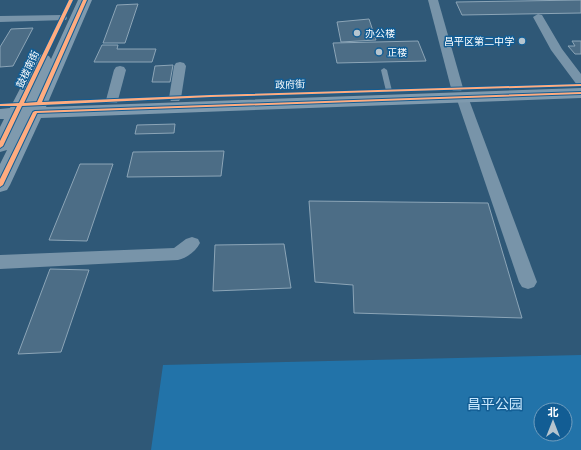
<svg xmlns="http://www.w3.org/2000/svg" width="581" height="450" font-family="Barlow,'Noto Sans SC',sans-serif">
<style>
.green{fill:#2273a9;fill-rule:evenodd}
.building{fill:#4c6d86;stroke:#8ca5b7}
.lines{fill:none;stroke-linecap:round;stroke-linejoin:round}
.lane{fill:#7894a9;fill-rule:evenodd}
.street{fill:#7894a9;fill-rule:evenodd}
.secondary{fill:#7f9aae;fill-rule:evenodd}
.cycleway-casing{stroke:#125d94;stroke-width:2}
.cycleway{fill:#ffac80;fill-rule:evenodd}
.poi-dot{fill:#b6c5cf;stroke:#125d94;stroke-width:1.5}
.labels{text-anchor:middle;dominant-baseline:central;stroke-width:3;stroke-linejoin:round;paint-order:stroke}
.far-poi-label{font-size:10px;fill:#fff;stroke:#125d94;text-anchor:start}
.far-street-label{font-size:10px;fill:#fff;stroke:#125d94}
.near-park-label{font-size:14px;fill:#c7e7fd;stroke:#125d94}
</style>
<rect width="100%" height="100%" fill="#2f5877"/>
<path class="green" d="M 581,355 L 581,450 L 151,450 L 163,365 ZM 541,410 L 565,410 L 565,434 L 541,434 Z"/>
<g class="building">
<polygon points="581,0 581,13 462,15 456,2"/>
<polygon points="138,4 125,43 103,43 117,5"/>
<polygon points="369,19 376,40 341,42 337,22"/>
<polygon points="33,28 13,66 0,67 0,47 11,29"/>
<polygon points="418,41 426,61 337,63 333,43"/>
<polygon points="572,41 581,41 581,54 575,54 568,46 575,46"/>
<polygon points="102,45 118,45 117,49 156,49 152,62 94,62"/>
<polygon points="173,65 170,82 152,82 155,66"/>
<polygon points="175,124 174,133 135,134 137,125"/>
<polygon points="224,151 221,176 127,177 133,152"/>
<polygon points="80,164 113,164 87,241 49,240"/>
<polygon points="309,201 488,203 522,318 354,313 353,285 315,282"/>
<polygon points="284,244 291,288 213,291 215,245"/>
<polygon points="50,269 89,270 61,352 18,354"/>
</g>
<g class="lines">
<polygon class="lane" points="384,68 387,70 392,91 391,92 387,92 386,91 381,70"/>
<g class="street">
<polygon points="428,0 438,0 463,88 461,91 453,91 451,88"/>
<polygon points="538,14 542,15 562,49 581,74 581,86 577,85 551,50 533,17"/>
<polygon points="62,15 66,16 67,18 66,20 0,22 0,16"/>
<polygon points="180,62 184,63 186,66 181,98 179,101 171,101 169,98 174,66 176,63"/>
<polygon points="120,66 124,67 126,70 118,100 117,103 107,103 106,100 114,70 116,67"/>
<polygon points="462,93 466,94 468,97 537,282 534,287 528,289 522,287 519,282 456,97 458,94"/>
<path d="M 192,237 L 198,239 L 200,243 C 196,251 187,258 178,260 L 0,269 L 0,255 L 174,248 L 186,239 Z"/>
</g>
<polygon class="secondary" points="78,0 92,0 46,107 581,88 581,98 41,118 10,185 7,190 0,192 0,164 7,150 0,152 0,127 4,119 0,119 0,109 10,108 37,56 43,54 49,56 51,59"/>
<defs>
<g id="cycleway">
<polygon points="69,0 73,0 24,103 37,102 83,0 87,0 42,102 211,95 581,84 581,86 211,97 22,106 3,146 0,148 0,141 17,106 0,106 0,104 19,103"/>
<polygon points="581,92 581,94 37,113 3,185 0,187 0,179 33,112 35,111"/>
</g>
</defs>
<use href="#cycleway" class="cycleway-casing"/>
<use href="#cycleway" class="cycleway"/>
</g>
<g class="poi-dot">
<circle cx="357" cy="33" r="4"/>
<circle cx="522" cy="41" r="4"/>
<circle cx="379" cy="52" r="4"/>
</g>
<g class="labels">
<g class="far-poi-label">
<text x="365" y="33">办公楼</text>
<text x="514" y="41" text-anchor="end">昌平区第二中学</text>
<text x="387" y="52">正楼</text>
</g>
<g class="far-street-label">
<text transform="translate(27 69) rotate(-65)">鼓楼南街</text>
<text transform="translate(290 84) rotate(-2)">政府街</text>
</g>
<g class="near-park-label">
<text x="495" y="403">昌平公园</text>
</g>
</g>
<g transform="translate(553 422)"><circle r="19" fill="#125d94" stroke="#719ebf"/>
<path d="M0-3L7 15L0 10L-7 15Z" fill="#b6c5cf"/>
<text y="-6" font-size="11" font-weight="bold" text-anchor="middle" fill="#ffffff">北</text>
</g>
</svg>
